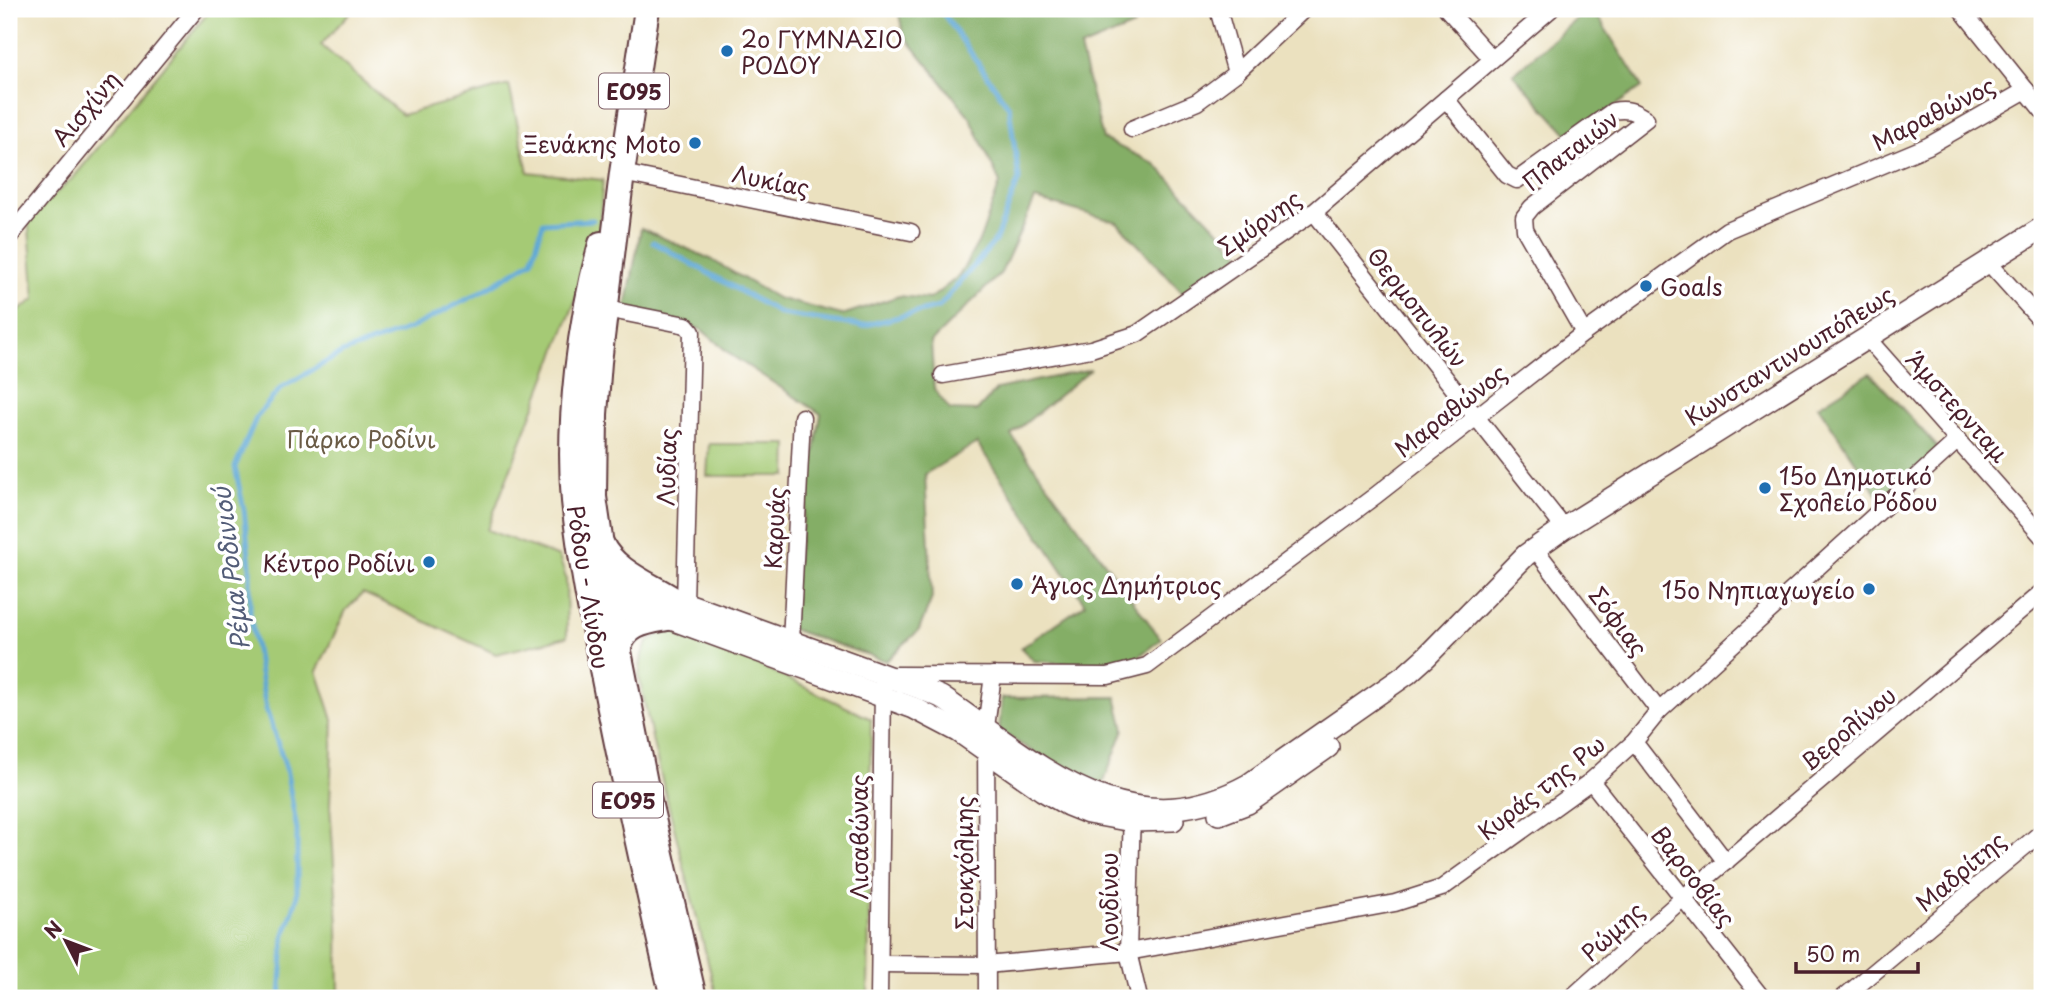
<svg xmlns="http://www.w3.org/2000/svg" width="2051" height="1007" font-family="'Playpen Sans',sans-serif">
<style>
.green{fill:#a5ca74;stroke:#787450;stroke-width:2}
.forest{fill:#84ae66;stroke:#676648;stroke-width:2}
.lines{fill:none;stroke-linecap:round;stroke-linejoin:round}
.stream{stroke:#5ea8d6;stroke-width:5}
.minor-casing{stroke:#623c41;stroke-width:19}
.secondary-casing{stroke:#623c41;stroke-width:24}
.primary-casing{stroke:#623c41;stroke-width:28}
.minor{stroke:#fff;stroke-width:16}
.secondary{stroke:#fff;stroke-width:21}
.primary{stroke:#fff;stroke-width:24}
.poi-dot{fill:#1f6fb2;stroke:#fff;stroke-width:2.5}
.labels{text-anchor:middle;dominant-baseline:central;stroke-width:7;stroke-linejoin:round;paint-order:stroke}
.shield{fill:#fff;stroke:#80626b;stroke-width:2}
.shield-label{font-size:21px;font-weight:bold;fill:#4a1f2b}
.poi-label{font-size:23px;fill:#4a1f2b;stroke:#fff;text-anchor:start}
.street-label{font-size:23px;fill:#4a1f2b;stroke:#fff}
.park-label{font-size:23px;fill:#6a5b45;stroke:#fff}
.water-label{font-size:24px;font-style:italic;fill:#535d78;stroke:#fff}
</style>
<rect width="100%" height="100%" fill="#fff"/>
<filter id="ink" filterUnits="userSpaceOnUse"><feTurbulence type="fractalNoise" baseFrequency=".0143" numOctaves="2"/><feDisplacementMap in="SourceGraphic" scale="14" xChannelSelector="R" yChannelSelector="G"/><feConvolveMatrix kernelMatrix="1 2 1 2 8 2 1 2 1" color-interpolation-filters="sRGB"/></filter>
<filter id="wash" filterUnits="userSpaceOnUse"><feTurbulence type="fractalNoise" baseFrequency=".00686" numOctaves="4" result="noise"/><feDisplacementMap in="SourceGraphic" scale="28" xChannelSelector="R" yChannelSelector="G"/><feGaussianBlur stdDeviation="1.57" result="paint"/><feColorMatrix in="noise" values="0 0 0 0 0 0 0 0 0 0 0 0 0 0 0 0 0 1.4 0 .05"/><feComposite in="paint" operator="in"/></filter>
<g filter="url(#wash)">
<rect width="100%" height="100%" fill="#ebe1bf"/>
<g class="green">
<polygon points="211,9 353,9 321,45 402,115 509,85 528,172 603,180 598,242 487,530 559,557 566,578 567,637 496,654 363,593 346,610 317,671 333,720 330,804 338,925 339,998 9,998 9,318 35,299 28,218 74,177"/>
<polygon points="709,444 788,444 787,476 707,476"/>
<polygon points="688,631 871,719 868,998 717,998 655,752 639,677 642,654 648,642 663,632"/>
</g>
<g class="forest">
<polygon points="898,9 1126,9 1134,26 1080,48 1103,139 1155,164 1246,259 1192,303 1117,222 1035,199 1001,273 931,342 934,389 950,410 977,411 997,389 1091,369 1011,435 1161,639 1124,668 1034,661 1021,648 1085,604 977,443 925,474 932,598 919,630 886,661 785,627 821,414 731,355 701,329 625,313 641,228 710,259 777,298 842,315 899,296 930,299 959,276 980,239 1000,183 970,117 903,34"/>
<polygon points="1588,9 1593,9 1642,87 1570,137 1513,74"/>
<polygon points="1870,373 1940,450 1882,501 1818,406"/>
<polygon points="1116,697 1124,729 1100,792 999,731 1002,698"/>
</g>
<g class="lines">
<g class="stream">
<polyline points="653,242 781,314 862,326 939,307 995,241 1019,179 1009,107 940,9"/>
<polyline points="280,998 284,937 297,898 297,830 286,768 266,709 250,613 250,565 244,510 235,467 257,416 281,388 342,353 411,328 481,292 532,261 543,223 593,220"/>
</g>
</g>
</g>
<g filter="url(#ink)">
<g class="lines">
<defs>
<g id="minor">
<polyline points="1218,9 1236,73"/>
<polyline points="1447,9 1492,59"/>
<polyline points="1961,9 2042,110"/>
<path d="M 1446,99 L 1507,175 L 1517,180 L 1613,111 C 1627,108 1634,111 1646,119 L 1532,207 L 1524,217 L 1525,230 L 1584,333"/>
<polyline points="1132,129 1197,102 1236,73 1304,9"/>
<polyline points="622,173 911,232"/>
<polyline points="1314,212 1564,528"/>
<polyline points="9,237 196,9"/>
<polyline points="1988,262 2042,322"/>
<polyline points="606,309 686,325 692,332 685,603"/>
<polyline points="1867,338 2042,536"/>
<polyline points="943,375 1091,349 1137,334 1314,212 1551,9"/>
<polyline points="1542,558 1659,711"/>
<polyline points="791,642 802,417"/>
<polyline points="895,675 1108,676 1147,666 1375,496 1584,333 1727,230 1928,146 2026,90"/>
<polyline points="1634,742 1726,862"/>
<polyline points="1591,781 1762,998"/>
<polyline points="1132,810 1128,952 1139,998"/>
<polyline points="880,964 986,965 1128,952 1395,903 1442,888 1591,781 1634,742 1659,711 1958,440"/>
<polyline points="879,998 883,687"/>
<polyline points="987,998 986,727 993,675"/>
<polyline points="1571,998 1683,898 2042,592"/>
<polyline points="1843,998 2042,832"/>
</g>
<g id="secondary">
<path d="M 593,599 L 619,588 L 671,598 L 922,689 L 941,697 C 1037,762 1126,852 1248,785 L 1407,674 L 1426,657 L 1526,555 L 1564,528 L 2042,228"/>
<polyline points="595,603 668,618 914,708 958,731 1042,790 1068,805 1088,813 1132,821 1173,820"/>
<polyline points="1219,814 1248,803 1328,747"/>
</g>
<g id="primary">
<polyline points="647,9 622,173 599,362 595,414 594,497 610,606 647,793 694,998"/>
<path d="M 601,244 C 580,320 567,422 574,501 C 581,568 595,633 608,699 C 628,799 650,899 673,998"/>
<path d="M 601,543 C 613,570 647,583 671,598"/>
<path d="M 619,648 C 625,624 646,622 668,618"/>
</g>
</defs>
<use href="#minor" class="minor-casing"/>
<use href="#secondary" class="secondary-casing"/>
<use href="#primary" class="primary-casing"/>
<use href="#minor" class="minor"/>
<use href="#secondary" class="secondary"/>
<use href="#primary" class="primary"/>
</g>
</g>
<g class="poi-dot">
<circle cx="727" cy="51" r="7"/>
<circle cx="695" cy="143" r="7"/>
<circle cx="1646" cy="286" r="7"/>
<circle cx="1765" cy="488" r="7"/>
<circle cx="429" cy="562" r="7"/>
<circle cx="1017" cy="584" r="7"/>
<circle cx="1869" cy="589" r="7"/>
</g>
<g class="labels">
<g class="shield">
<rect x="599" y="73.5" width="70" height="35" rx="5"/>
<rect x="593" y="782.5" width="70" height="35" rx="5"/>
</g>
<g class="shield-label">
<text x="634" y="91">ΕΟ95</text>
<text x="628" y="800">ΕΟ95</text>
</g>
<g class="poi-label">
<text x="741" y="38">2ο ΓΥΜΝΑΣΙΟ<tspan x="741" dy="26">ΡΟΔΟΥ</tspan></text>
<text x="681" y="143" text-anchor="end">Ξενάκης Moto</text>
<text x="1660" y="286">Goals</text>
<text x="1779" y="475">15ο Δημοτικό<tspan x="1779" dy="26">Σχολείο Ρόδου</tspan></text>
<text x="415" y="562" text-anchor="end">Κέντρο Ροδίνι</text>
<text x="1031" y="584">Άγιος Δημήτριος</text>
<text x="1855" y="589" text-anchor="end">15ο Νηπιαγωγείο</text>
</g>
<g class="street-label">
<text transform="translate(85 108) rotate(-50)">Αισχίνη</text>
<text transform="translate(1933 113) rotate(-27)">Μαραθώνος</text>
<text transform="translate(1570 150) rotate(-38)">Πλαταιών</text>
<text transform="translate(771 180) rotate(11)">Λυκίας</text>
<text transform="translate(1259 222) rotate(-35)">Σμύρνης</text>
<text transform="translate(1418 307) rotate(52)">Θερμοπυλών</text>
<text transform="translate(1789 355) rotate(-32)">Κωνσταντινουπόλεως</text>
<text transform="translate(1958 406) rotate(48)">Άμστερνταμ</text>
<text transform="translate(1450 410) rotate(-38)">Μαραθώνος</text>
<text transform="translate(666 467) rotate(-88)">Λυδίας</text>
<text transform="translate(774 528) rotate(-87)">Καρυάς</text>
<text transform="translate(589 587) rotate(81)">Ρόδου - Λίνδου</text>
<text transform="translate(1619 621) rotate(53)">Σόφιας</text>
<text transform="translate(1848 728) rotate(-40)">Βερολίνου</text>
<text transform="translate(1541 787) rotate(-38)">Κυράς της Ρω</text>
<text transform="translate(858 837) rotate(-90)">Λισαβώνας</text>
<text transform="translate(963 863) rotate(-90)">Στοκχόλμης</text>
<text transform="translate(1960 871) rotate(-40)">Μαδρίτης</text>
<text transform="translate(1694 876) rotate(52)">Βαρσοβίας</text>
<text transform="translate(1108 902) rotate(-90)">Λονδίνου</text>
<text transform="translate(1612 931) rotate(-42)">Ρώμης</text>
</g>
<g class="park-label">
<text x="361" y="438">Πάρκο Ροδίνι</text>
</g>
<g class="water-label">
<text transform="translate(230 569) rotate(-97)">Ρέμα Ροδινιού</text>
</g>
</g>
<rect width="2051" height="1007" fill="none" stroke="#fff" stroke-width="35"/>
<g transform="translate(66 941) rotate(312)" stroke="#ffffff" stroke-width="5" paint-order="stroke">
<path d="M0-5L12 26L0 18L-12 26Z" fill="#4a1f2b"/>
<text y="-10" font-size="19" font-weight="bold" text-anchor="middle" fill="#4a1f2b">N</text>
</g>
<path d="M1796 962v10h122v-10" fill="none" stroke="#4a1f2b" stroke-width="3.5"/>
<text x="1806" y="962" font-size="21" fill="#4a1f2b" stroke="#ffffff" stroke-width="5" paint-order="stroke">50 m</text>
</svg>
